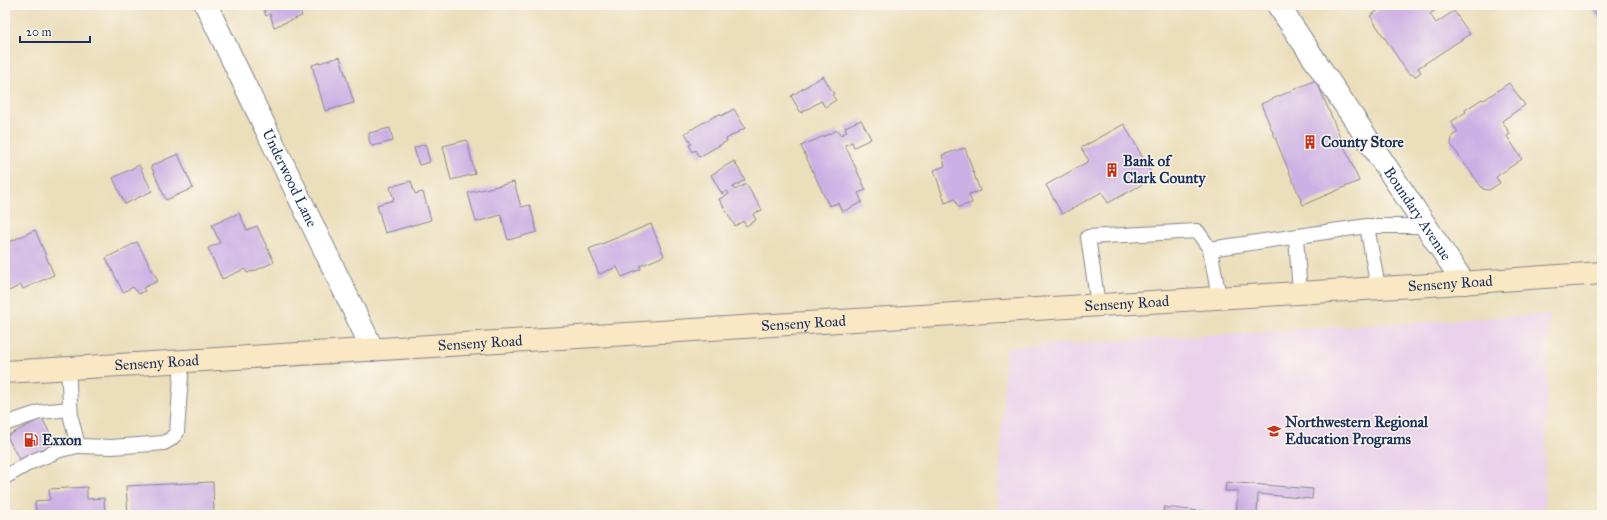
<svg xmlns="http://www.w3.org/2000/svg" width="1607" height="520" font-family="'IM FELL Great Primer',serif">
<style>
.built{fill:#ebd1eb}
.building{fill:#ccafe4}
.lines{fill:none;stroke-linecap:round;stroke-linejoin:round}
.lane-casing{stroke:#83868c;stroke-width:16}
.street-casing{stroke:#83868c;stroke-width:24}
.secondary-casing{stroke:#83868c;stroke-width:24}
.lane{stroke:#fff;stroke-width:14}
.street{stroke:#fff;stroke-width:22}
.secondary{stroke:#fae7c3;stroke-width:22}
.labels{text-anchor:middle;dominant-baseline:central;stroke-width:3;stroke-linejoin:round;paint-order:stroke}
.poi-label{font-size:15px;font-weight:bold;fill:#1b2f5e;stroke:#fbf7ec;text-anchor:start}
.street-label{font-size:15px;fill:#1b2f5e;stroke:#fbf7ec}
</style>
<rect width="100%" height="100%" fill="#fbf7ec"/>
<filter id="ink" filterUnits="userSpaceOnUse"><feTurbulence type="fractalNoise" baseFrequency=".025" numOctaves="2"/><feDisplacementMap in="SourceGraphic" scale="8" xChannelSelector="R" yChannelSelector="G"/><feConvolveMatrix kernelMatrix="1 2 1 2 8 2 1 2 1" color-interpolation-filters="sRGB"/></filter>
<filter id="wash" filterUnits="userSpaceOnUse"><feTurbulence type="fractalNoise" baseFrequency=".012" numOctaves="4" result="noise"/><feDisplacementMap in="SourceGraphic" scale="16" xChannelSelector="R" yChannelSelector="G"/><feGaussianBlur stdDeviation="0.9" result="paint"/><feColorMatrix in="noise" values="0 0 0 0 0 0 0 0 0 0 0 0 0 0 0 0 0 1.4 0 .05"/><feComposite in="paint" operator="in"/></filter>
<g filter="url(#wash)">
<rect width="100%" height="100%" fill="#ebdebb"/>
<polygon class="built" points="1549,314 1544,515 997,515 1006,347"/>
<g id="blocks">
<g class="building">
<polygon points="266,5 298,5 302,16 274,27 270,14 266,16 263,6"/>
<polygon points="1386,5 1443,5 1430,14 1436,23 1454,11 1470,34 1418,68 1421,72 1416,76 1408,73 1370,16"/>
<polygon points="1594,5 1602,5 1602,18 1599,18 1594,13"/>
<polygon points="340,57 354,103 325,111 312,65"/>
<polygon points="823,76 834,94 832,95 836,100 825,107 821,101 801,113 791,96"/>
<polygon points="1316,80 1359,181 1303,205 1261,104"/>
<polygon points="1509,83 1525,105 1502,121 1510,134 1507,136 1522,159 1496,177 1500,183 1489,190 1483,189 1451,145 1452,136 1458,132 1451,122 1466,112 1465,110 1482,99 1484,100"/>
<polygon points="734,109 745,128 726,139 727,141 699,157 695,150 693,152 689,145 692,144 685,133 713,117 720,114 721,116"/>
<polygon points="861,120 871,139 854,147 852,142 845,145 866,190 858,193 862,202 842,212 838,203 829,206 801,146 838,130 840,135 847,132 845,127"/>
<polygon points="1124,124 1154,178 1108,203 1102,192 1062,214 1046,185 1089,161 1081,148"/>
<polygon points="390,128 393,141 372,146 369,140 369,133"/>
<polygon points="467,140 475,174 451,180 443,146"/>
<polygon points="425,144 430,162 419,165 414,148"/>
<polygon points="965,148 980,191 969,194 972,203 958,207 955,199 945,203 934,170 945,166 942,155"/>
<polygon points="178,154 193,188 166,200 151,166"/>
<polygon points="734,161 745,180 733,187 735,190 746,184 762,210 753,214 756,220 746,226 743,221 735,226 719,199 729,194 727,191 722,194 711,175"/>
<polygon points="139,165 152,191 125,204 113,178"/>
<polygon points="411,181 415,194 423,192 431,220 385,233 377,205 394,200 390,187"/>
<polygon points="514,182 521,207 530,205 537,232 508,240 501,215 476,222 468,193"/>
<polygon points="239,213 247,230 257,226 274,262 252,272 252,271 247,273 245,269 222,279 208,248 220,243 212,225"/>
<polygon points="651,224 664,256 640,266 641,269 622,277 617,267 599,274 589,249"/>
<polygon points="35,230 54,275 23,289 21,285 5,293 5,244"/>
<polygon points="137,242 158,281 143,288 145,291 139,294 133,287 123,292 106,258"/>
<polygon points="42,418 55,443 20,461 7,436"/>
<polygon points="213,482 214,515 128,515 126,486"/>
<polygon points="1226,482 1313,489 1312,499 1258,494 1257,515 1236,515 1238,491 1225,491"/>
<polygon points="87,487 87,499 104,498 105,515 36,515 35,501 50,500 49,489"/>
<polygon points="1164,507 1227,514 1227,515 1163,515"/>
</g>
</g>
</g>
<g filter="url(#ink)">
<use href="#blocks" fill-opacity="0" stroke="#83868c" stroke-width="1"/>
<g class="lines">
<defs>
<g id="lane">
<polyline points="1367,226 1378,288"/>
<polyline points="1296,237 1300,293"/>
<polyline points="1210,249 1367,226 1426,226"/>
<polyline points="1098,305 1088,237 1197,231 1210,249 1219,297"/>
<polyline points="68,368 71,418 78,446 112,447 164,443 171,439 177,432 182,361"/>
<polyline points="5,424 40,412 70,409"/>
<polyline points="5,477 31,462 60,450 78,446"/>
</g>
<g id="street">
<path id="s1" d="M 206,5 L 373,350"/>
<path id="s2" d="M 1278,5 L 1464,283"/>
</g>
<g id="secondary">
<path id="s3" d="M 5,372 L 1430,285 L 1602,273"/>
</g>
</defs>
<use href="#lane" class="lane-casing"/>
<use href="#street" class="street-casing"/>
<use href="#secondary" class="secondary-casing"/>
<use href="#lane" class="lane"/>
<use href="#street" class="street"/>
<use href="#secondary" class="secondary"/>
</g>
</g>
<defs>
<symbol id="building-bare" viewBox="-9 -9 18 18"><path d="M-4-6H4V6H1V3H-1V6H-4ZM-2.5-4.3h1.7v1.8h-1.7ZM.8-4.3h1.7v1.8H.8ZM-2.5-1h1.7V.8h-1.7ZM.8-1h1.7V.8H.8Z" fill="#c8321e" stroke="#fbf7ec" stroke-width="2.5" paint-order="stroke"/></symbol>
<symbol id="school-bare" viewBox="-9 -9 18 18"><path d="M0-5L7-2L0 1L-7-2ZM-4 1L0 2.5L4 1V4Q0 6-4 4Z" fill="#c8321e" stroke="#fbf7ec" stroke-width="2.5" paint-order="stroke"/></symbol>
<symbol id="fuel-bare" viewBox="-9 -9 18 18"><path d="M-5.5-6h7V0h2V4h1.3V-2.5L3-4.5l.8-.8L6-3V5H2.5V1h-1V6h-7ZM-4.2-4.7v3.2H.2V-4.7Z" fill="#c8321e" stroke="#fbf7ec" stroke-width="2.5" paint-order="stroke"/></symbol>
</defs>
<g fill-rule="evenodd">
<use href="#building-bare" x="1300" y="132" width="20" height="20"/>
<use href="#building-bare" x="1102" y="160" width="20" height="20"/>
<use href="#school-bare" x="1264" y="421" width="20" height="20"/>
<use href="#fuel-bare" x="21" y="430" width="20" height="20"/>
</g>
<g class="labels">
<g class="poi-label">
<text x="1321" y="142">County Store</text>
<text x="1123" y="161">Bank of<tspan x="1123" dy="17">Clark County</tspan></text>
<text x="1285" y="422">Northwestern Regional<tspan x="1285" dy="17">Education Programs</tspan></text>
<text x="42" y="440">Exxon</text>
</g>
<g class="street-label">
<text stroke="none"><textPath href="#s1" startOffset="192">Underwood Lane</textPath></text>
<text stroke="none"><textPath href="#s2" startOffset="251">Boundary Avenue</textPath></text>
<text stroke="none"><textPath href="#s3" startOffset="1448">Senseny Road</textPath></text>
<text stroke="none"><textPath href="#s3" startOffset="1124">Senseny Road</textPath></text>
<text stroke="none"><textPath href="#s3" startOffset="800">Senseny Road</textPath></text>
<text stroke="none"><textPath href="#s3" startOffset="476">Senseny Road</textPath></text>
<text stroke="none"><textPath href="#s3" startOffset="152">Senseny Road</textPath></text>
</g>
</g>
<rect width="1607" height="520" fill="none" stroke="#fbf7ec" stroke-width="20"/>
<path d="M20 36v6h70v-6" fill="none" stroke="#1b2f5e" stroke-width="2"/>
<text x="26" y="36" font-size="12" fill="#1b2f5e" stroke="#fbf7ec" stroke-width="3" paint-order="stroke">20 m</text>
</svg>
